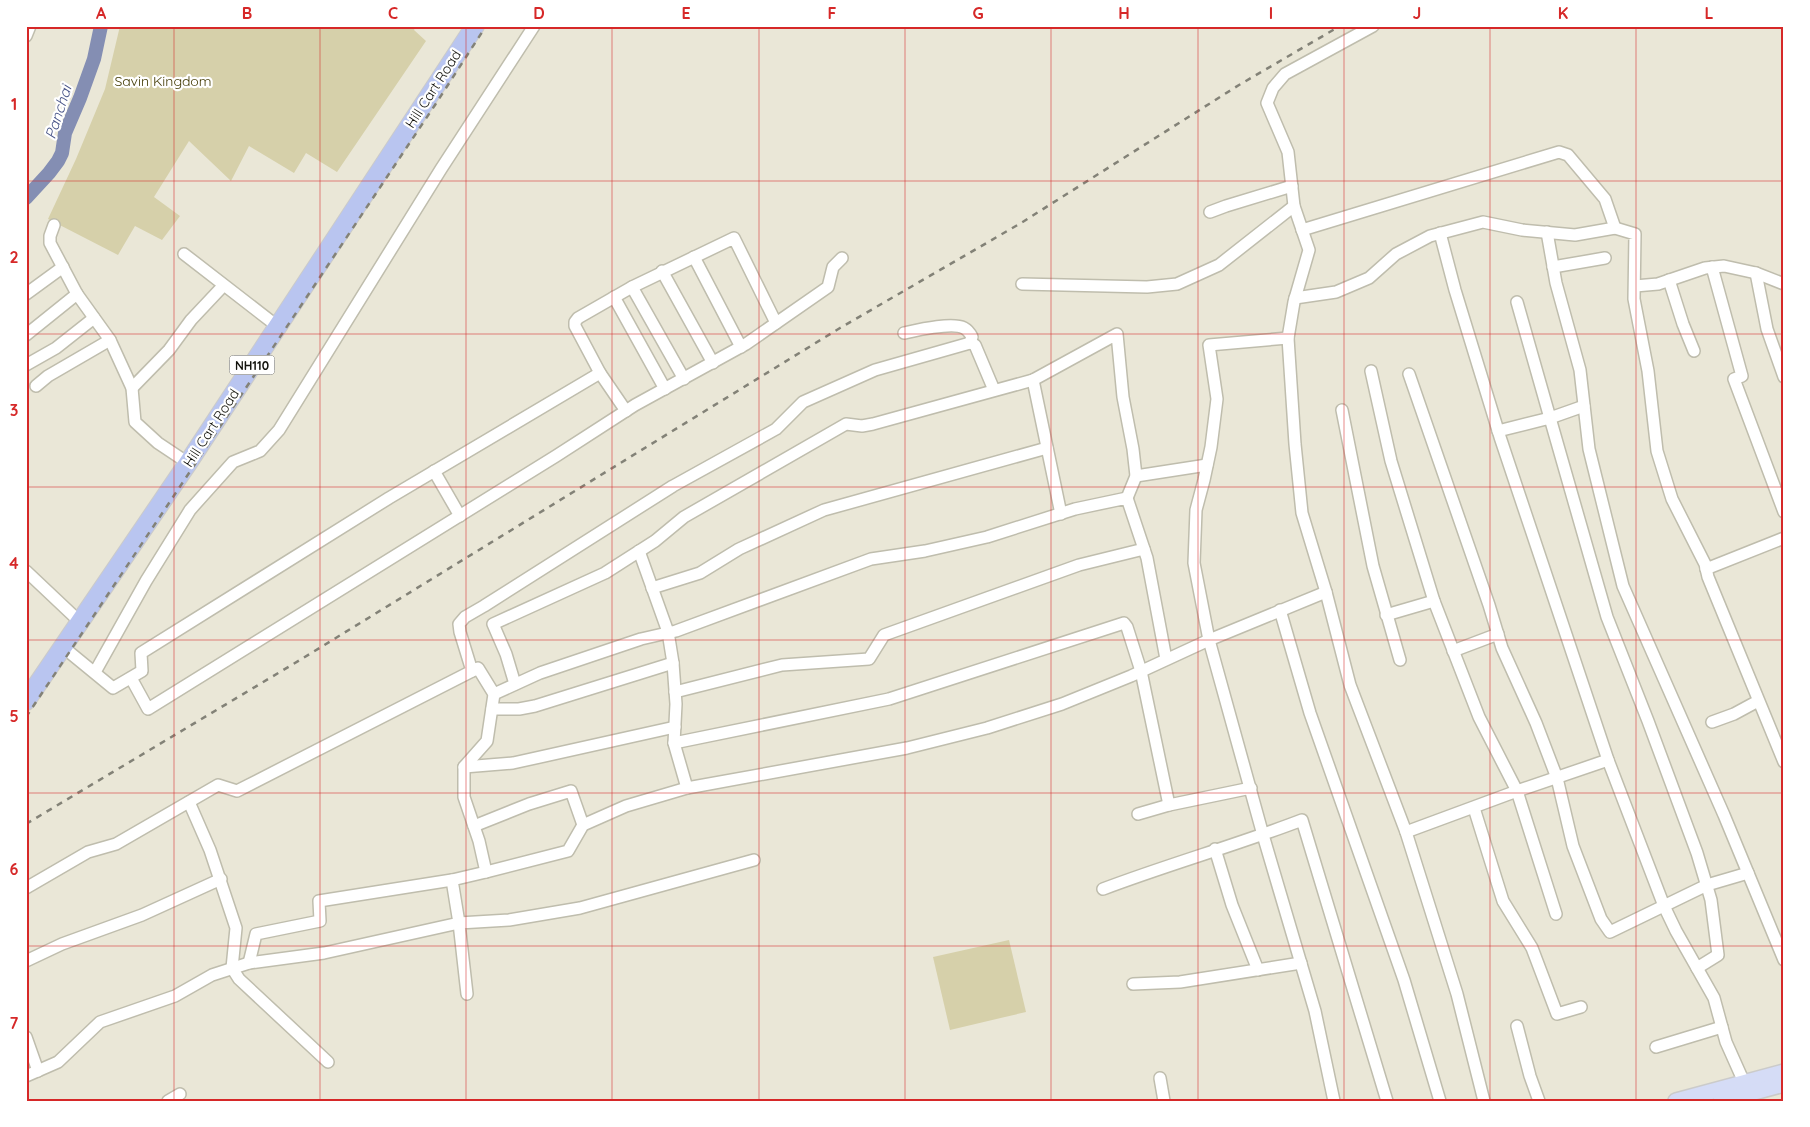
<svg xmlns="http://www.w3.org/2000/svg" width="1810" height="1127" font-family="Quicksand,sans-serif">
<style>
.green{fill:#d6d0aa}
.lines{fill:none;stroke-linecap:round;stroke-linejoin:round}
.river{stroke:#848eb3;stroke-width:14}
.minor-casing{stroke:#bfbdad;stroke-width:14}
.major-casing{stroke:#cbcbca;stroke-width:18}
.highway-casing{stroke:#cbcbca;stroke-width:20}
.minor{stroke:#fff;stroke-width:11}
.major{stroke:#d5dcf6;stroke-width:15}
.highway{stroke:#b9c5f0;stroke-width:18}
.rail{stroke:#838277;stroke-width:2.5;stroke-dasharray:6 6;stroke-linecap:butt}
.grid{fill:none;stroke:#d62828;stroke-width:1;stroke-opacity:0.55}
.labels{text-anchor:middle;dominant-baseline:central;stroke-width:4.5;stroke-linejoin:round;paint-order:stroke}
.shield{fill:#fff;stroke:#5a5a56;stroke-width:1}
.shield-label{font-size:12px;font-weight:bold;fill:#13130d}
.park-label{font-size:14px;fill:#433b05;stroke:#fff}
.street-label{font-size:14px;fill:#13130d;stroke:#fff}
.water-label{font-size:15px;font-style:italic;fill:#475387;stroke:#fff}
.neatline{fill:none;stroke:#d62828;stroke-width:2}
.grid-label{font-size:16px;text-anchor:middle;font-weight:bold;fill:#d62828}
</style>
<rect width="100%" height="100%" fill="#eae7d7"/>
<g class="green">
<polygon points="120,26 416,26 414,30 426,41 337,172 306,153 294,173 249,146 231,181 189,141 154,197 180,216 162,240 135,226 118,255 48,219 76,159 105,89"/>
<polygon points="1009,940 1026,1012 950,1030 933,957"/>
</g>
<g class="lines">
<polyline class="river" points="26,198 49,173 58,161 62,153 65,133 80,98 94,59 101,26"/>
<defs>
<g id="minor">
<polyline points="1373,26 1285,74 1273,88 1267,103 1288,152 1294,206 1309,250 1294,302 1288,338 1295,444 1302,513 1326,592 1350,685 1406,832 1457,994 1484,1101"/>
<polyline points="26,36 30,26"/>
<polyline points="1210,212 1226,206 1292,186"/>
<polyline points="54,225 50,236 50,243 77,294 110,340 132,388 135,422 158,443 188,463"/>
<polyline points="1302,230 1559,152 1568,155 1605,199 1615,228"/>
<polyline points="1547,232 1556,283 1580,370 1589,449 1623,586 1724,815 1784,960"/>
<polyline points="1440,233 1455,290 1500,437 1608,760 1664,906 1676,931 1714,998 1726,1042 1747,1089"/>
<polyline points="184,254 277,326"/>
<polyline points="694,257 741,347"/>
<polyline points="1553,267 1605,258"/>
<polyline points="1712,267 1742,376 1734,379 1784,512"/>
<polyline points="662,271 713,363"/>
<polyline points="1756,273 1767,329 1784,377"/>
<polyline points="1669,280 1683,324 1694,351"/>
<polyline points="1022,284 1147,287 1177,284 1219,265 1294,206"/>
<polyline points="1635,286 1658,284 1705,268 1724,266 1756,273 1784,284"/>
<polyline points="632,287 684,379"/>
<polyline points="26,294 63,267"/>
<polyline points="614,297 665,389"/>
<polyline points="1295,298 1336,292 1369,278 1396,254 1430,236 1483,222 1522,230 1575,235 1615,228 1635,234 1634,299 1648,371 1657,451 1672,499 1705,564 1708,577 1784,762"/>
<polyline points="1517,302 1550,418 1584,406"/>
<path d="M 904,333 C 918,330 952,322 964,328 C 968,330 970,333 972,337 L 970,343"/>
<polyline points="26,335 77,294"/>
<polyline points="1288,338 1209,345 1217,399 1211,447 1204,480 1196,510 1194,563 1209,640 1263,835 1315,1011 1334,1101"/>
<polyline points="26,365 56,348 94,318"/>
<polyline points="1371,371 1391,461 1434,601 1479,717 1517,791 1556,914"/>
<polyline points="600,373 626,411"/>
<polyline points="1409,374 1489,605 1502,648 1536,723 1557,778 1573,846 1601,919 1610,932 1707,885 1748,873"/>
<polyline points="1033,380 1061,514"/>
<polyline points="36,386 48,376 110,340"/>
<polyline points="132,388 169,350 191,320 223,286"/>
<polyline points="1342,410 1373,566 1400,660"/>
<polyline points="1498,431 1550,418 1607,617 1648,721 1697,853 1711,900 1718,955 1697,968"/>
<polyline points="434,471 460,516"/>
<polyline points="1136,476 1207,465"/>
<polyline points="639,551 668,632 673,663 676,704 674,743 687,788"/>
<polyline points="1706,569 1784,538"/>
<polyline points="26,571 80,622"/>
<polyline points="652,588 700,573 739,549 824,510 1047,448"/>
<polyline points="1280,610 1310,713 1404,980 1440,1101"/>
<polyline points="1386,615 1434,601"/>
<polyline points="63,647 113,688 142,671 141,653 389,498 600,373 575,326 575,322 578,318 632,287 734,238 776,323"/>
<polyline points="1453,651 1498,634"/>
<polyline points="472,671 460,632 459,624 465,617 484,606 673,486 776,429 803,402 875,370 970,343 975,345 994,390"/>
<polyline points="95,672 146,581 190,510 233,462 260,451 279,430 441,169 534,26"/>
<polyline points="131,678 148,709 556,456 635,405 746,344 828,287 833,267 842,258"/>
<polyline points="515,684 506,654 493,624 605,573 655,541 684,517 846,424 862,426 873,424 1033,380 1117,334 1123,397 1133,449 1136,476 1127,498"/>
<polyline points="675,692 782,665 869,659 884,635 1079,565 1144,549"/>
<polyline points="494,694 540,673 641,639 676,631 871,559 925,551 987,537 1075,509 1127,498 1147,558 1166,659"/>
<polyline points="492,709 519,709 535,706 673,663"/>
<polyline points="1712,722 1734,714 1758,701"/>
<polyline points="674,743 889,699 1124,623 1127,627 1141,671 1169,805 1251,788"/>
<polyline points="464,767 513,763 675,727"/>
<polyline points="189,802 210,850 236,928 232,968 239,979 328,1062"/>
<polyline points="1474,808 1503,901 1532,948 1557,1014 1581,1007"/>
<polyline points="1138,814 1169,805"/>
<polyline points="474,826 529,804 571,791 583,825"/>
<polyline points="1406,832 1517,791 1608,760"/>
<polyline points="1215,849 1232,905 1258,970"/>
<polyline points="486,872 568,851 583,825 626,806 687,788 907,748 987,728 1062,704 1131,676 1209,640 1326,592"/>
<polyline points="26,888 88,852 116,844 218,785 237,791 478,668 494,694 487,741 464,767 464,797 479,841 486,872 452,880 459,923 324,953 249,963 212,975 175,996 100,1022 58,1062 26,1076"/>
<path d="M 1103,889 C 1169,864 1237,845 1302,820 L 1387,1101"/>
<polyline points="26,961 62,944 142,915 221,879"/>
<polyline points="249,963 256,934 320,921 319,901 452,880"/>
<polyline points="1133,984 1180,982 1301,963"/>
<polyline points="467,994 459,923 509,920 580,908 754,860"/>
<polyline points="1517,1026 1530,1076 1539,1101"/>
<polyline points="26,1037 38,1071"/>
<polyline points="1656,1047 1722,1027"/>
<polyline points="1160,1078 1164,1101"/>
<polyline points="168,1101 180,1094"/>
</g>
<g id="major">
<polyline points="1676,1101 1784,1072"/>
<polyline points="1721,1101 1784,1084"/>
</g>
<polyline id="highway" points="26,701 188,463 475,26"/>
</defs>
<use href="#minor" class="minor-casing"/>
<use href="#major" class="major-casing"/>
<use href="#highway" class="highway-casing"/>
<use href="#minor" class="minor"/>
<use href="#major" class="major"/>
<use href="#highway" class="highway"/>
<g class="rail">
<polyline points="26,717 435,105 486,26"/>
<polyline points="26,824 300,660 840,328 1021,223 1239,85 1340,26"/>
</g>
</g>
<path class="grid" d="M 174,26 L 174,1101M 320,26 L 320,1101M 466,26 L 466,1101M 612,26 L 612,1101M 759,26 L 759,1101M 905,26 L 905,1101M 1051,26 L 1051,1101M 1198,26 L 1198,1101M 1344,26 L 1344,1101M 1490,26 L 1490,1101M 1636,26 L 1636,1101M 26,181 L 1784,181M 26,334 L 1784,334M 26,487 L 1784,487M 26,640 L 1784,640M 26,793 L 1784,793M 26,946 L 1784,946"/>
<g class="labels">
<rect class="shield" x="229.5" y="355.5" width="45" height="19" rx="4"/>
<g class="shield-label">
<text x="252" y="365">NH110</text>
</g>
<g class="park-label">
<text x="163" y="81">Savin Kingdom</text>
</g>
<g class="street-label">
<text transform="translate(433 89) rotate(-57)">Hill Cart Road</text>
<text transform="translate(211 428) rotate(-57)">Hill Cart Road</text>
</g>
<g class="water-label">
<text transform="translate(58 112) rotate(-72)">Panchai</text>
</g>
</g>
<rect width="1810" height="1127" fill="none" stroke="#ffffff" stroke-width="55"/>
<rect x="28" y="28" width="1754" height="1072" class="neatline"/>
<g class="grid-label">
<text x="101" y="19">A</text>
<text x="247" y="19">B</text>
<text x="393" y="19">C</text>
<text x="539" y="19">D</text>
<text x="686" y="19">E</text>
<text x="832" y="19">F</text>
<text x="978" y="19">G</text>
<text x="1124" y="19">H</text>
<text x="1271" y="19">I</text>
<text x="1417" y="19">J</text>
<text x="1563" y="19">K</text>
<text x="1709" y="19">L</text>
<text x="14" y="110">1</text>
<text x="14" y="263">2</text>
<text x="14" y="416">3</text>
<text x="14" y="569">4</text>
<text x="14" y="722">5</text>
<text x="14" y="875">6</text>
<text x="14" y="1029">7</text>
</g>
</svg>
